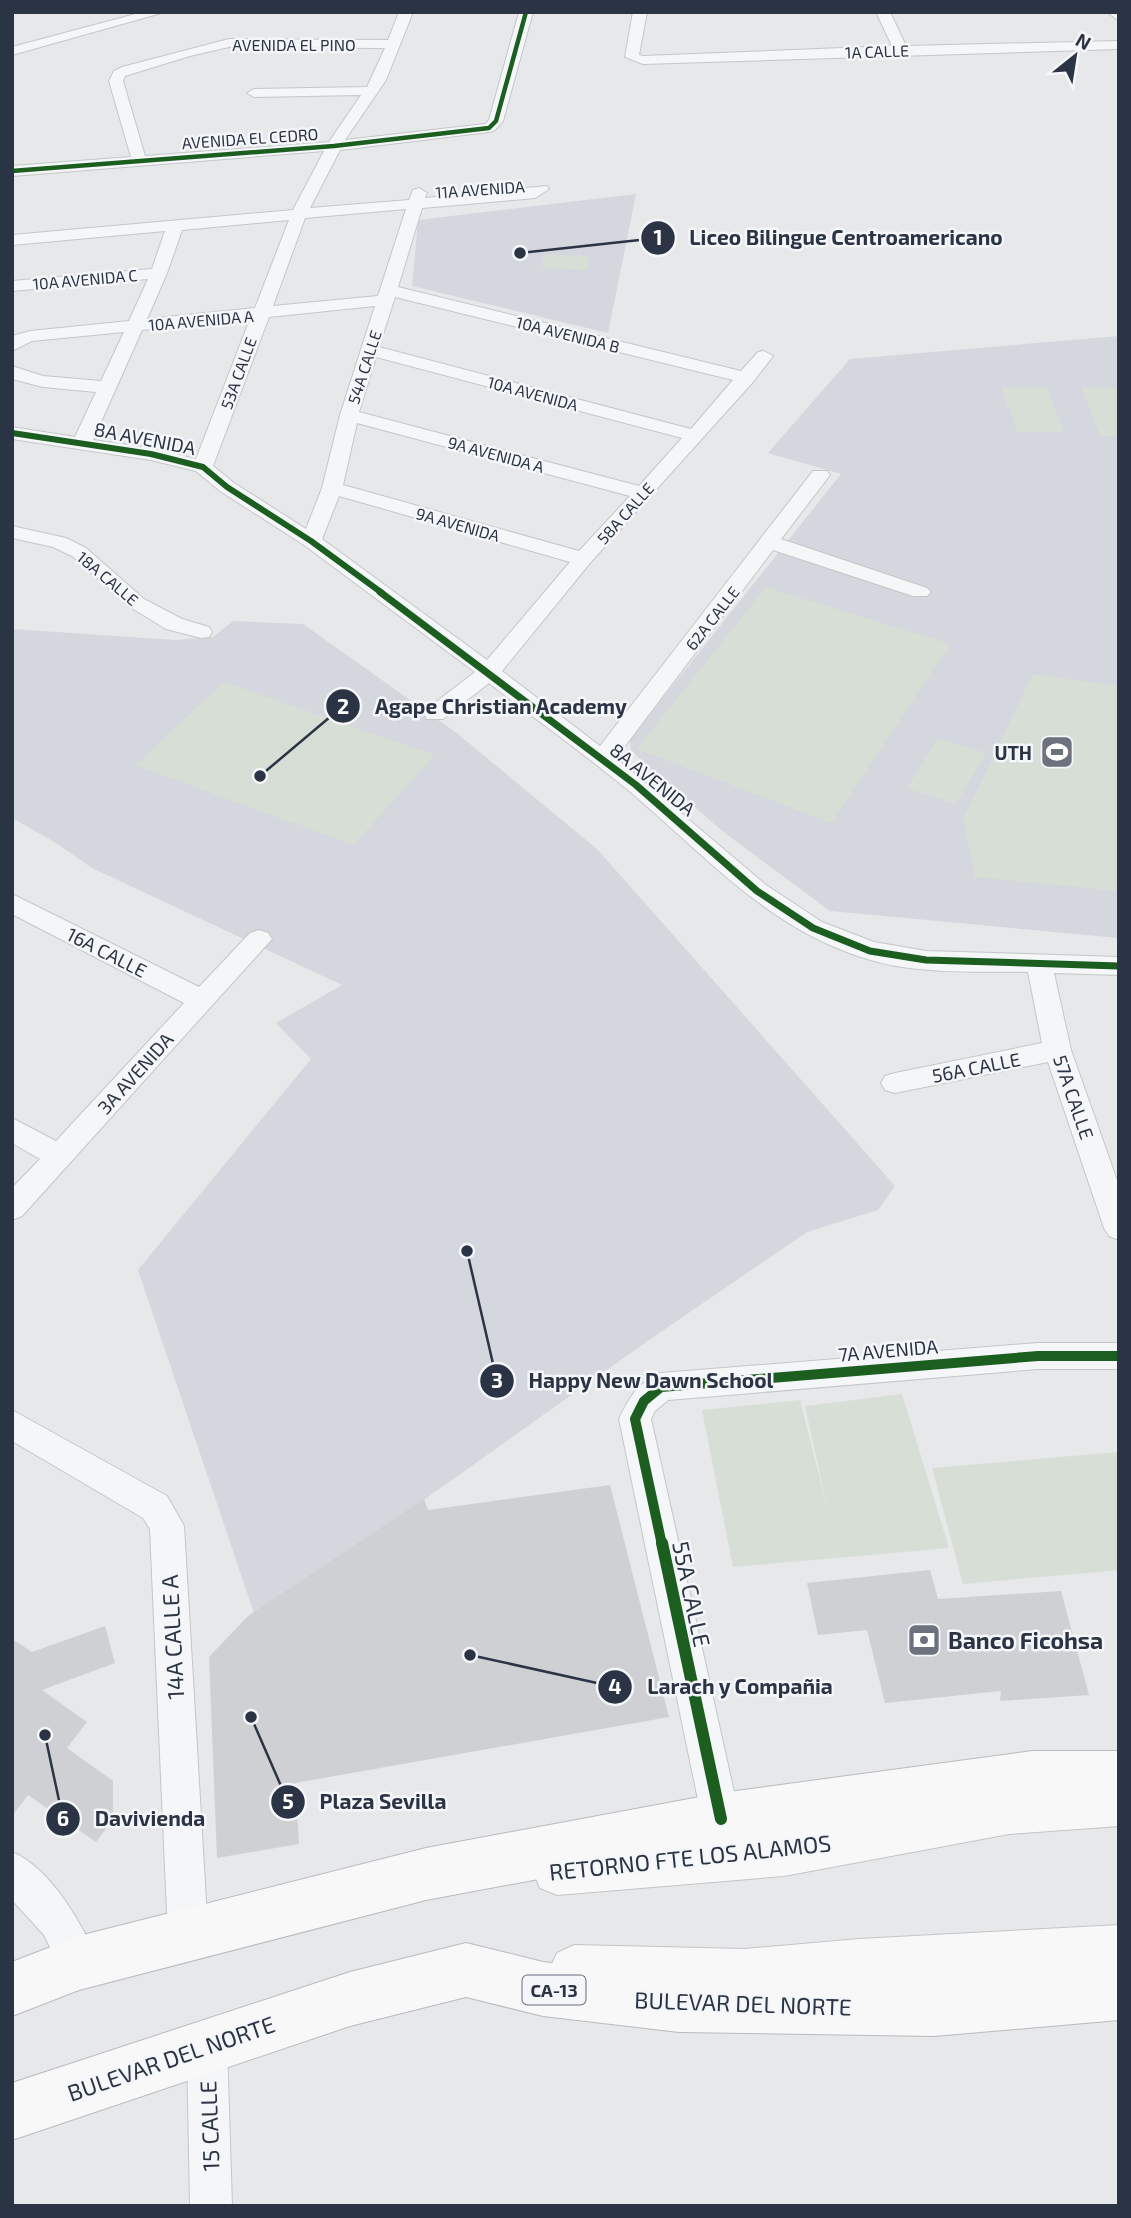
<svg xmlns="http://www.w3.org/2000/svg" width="1131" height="2218" font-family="'Exo 2',sans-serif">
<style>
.built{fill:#d4d7dd}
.green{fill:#d6ded6}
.building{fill:#ced0d3}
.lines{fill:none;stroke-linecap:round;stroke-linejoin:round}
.minor-casing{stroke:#c4c6c8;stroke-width:2}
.major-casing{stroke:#c2c5c8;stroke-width:2}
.highway-casing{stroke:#b8bbbf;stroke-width:2}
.minor{fill:#f5f6f7;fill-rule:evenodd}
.major{fill:#f8f8f8;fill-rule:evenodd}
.highway{fill:#f8f8f8;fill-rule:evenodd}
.cycleway-far4-casing{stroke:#f4f6f9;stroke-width:7}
.cycleway-far3-casing{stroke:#f4f6f9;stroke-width:9}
.cycleway-far2-casing{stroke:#f4f6f9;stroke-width:10}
.cycleway-far1-casing{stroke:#f4f6f9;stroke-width:14}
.cycleway-casing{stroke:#f4f6f9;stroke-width:17}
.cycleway-far4{stroke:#1b5e20;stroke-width:4.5}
.cycleway-far3{stroke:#1b5e20;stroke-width:6}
.cycleway-far2{stroke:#1b5e20;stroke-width:7}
.cycleway-far1{stroke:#1b5e20;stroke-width:10}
.cycleway{stroke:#1b5e20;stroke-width:12}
.labels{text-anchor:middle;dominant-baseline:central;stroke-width:5;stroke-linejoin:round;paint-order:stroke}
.far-street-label{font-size:16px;fill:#2b3445;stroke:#f4f6f9}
.shield{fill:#f4f6f9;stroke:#676e7b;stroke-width:2}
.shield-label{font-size:18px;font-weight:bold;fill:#2b3445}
.street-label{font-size:19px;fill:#2b3445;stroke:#f4f6f9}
.poi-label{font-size:19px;font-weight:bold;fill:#2b3445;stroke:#f4f6f9;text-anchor:end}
.near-street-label{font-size:23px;fill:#2b3445;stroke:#f4f6f9}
.near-poi-label{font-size:23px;font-weight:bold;fill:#2b3445;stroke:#f4f6f9;text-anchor:start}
.leader{fill:none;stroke:#2b3445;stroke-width:2.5}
.callout-dot{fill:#2b3445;stroke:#f4f6f9;stroke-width:2.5}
.mark-label{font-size:21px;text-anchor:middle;font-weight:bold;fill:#fff}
.callout-label{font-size:21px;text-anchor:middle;font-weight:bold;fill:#2b3445;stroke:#f4f6f9;stroke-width:5;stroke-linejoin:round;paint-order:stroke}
</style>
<rect width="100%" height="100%" fill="#e6e8ea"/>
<g class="built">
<polygon points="636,194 608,333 412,286 418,220"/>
<polygon points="1119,336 1119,938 830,911 721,830 643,762 631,750 630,739 841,474 768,453 850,359"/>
<polygon points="233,621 303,624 458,734 598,850 895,1186 878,1210 807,1232 649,1340 256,1619 138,1270 311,1059 276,1023 342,985 92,868 56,843 12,818 12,629 175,640 213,637"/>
</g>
<g class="green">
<polygon points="544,254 589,256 587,270 542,268"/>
<polygon points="1001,387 1047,388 1064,432 1017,432"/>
<polygon points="1081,387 1119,388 1119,436 1100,436"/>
<polygon points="766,587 950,644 831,823 637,749"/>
<polygon points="1033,674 1119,686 1119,891 975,877 963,819"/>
<polygon points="224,682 435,755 353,845 135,765"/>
<polygon points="938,738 986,753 956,804 907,788"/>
<polygon points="902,1394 949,1548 733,1567 702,1410 800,1400 828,1511 805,1406"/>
<polygon points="1119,1452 1119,1570 963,1584 932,1468"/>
</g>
<g class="building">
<polygon points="610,1485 669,1717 295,1783 299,1844 217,1858 209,1657 248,1616 424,1499 428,1510"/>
<polygon points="930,1570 938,1599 1061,1591 1089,1695 1000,1701 1001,1691 885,1703 867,1630 818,1635 807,1583"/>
<polygon points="105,1626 115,1663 42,1690 87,1722 67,1748 113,1781 113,1819 96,1842 28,1795 12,1816 12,1639 32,1652"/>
</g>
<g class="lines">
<defs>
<g id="minor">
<polygon points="143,12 165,12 12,55 12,47"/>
<path d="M 399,12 L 413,12 L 386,80 L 345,140 L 485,124 L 489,120 L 519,12 L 533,12 L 503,121 L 494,131 L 489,132 L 340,150 L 310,208 L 409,200 L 413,190 L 419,188 L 427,193 L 425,198 L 547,186 L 549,189 L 535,198 L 422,208 L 398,287 L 741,371 L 758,352 L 764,351 L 773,356 L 753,382 L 590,563 L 502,671 L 600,746 L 813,471 L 827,471 L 830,475 L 781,539 L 927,588 L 931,592 L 927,596 L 913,596 L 773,550 L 616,758 L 766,885 L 822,922 L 874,942 L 926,951 L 1119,957 L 1119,975 L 1054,973 L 1071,1050 L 1119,1186 L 1119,1240 L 1109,1236 L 1104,1228 L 1048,1062 L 895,1093 L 885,1090 L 881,1083 L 885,1076 L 895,1073 L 1042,1043 L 1028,972 C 974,971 916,975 864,958 C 767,928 703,853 628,790 C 583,753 535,719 489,683 L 443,719 L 427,719 L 424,714 L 427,709 L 475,672 L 304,545 L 220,491 L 196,471 L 151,460 L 12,439 L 12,427 L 75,437 L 96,392 L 43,387 L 12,379 L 12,366 L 43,376 L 101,381 L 124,332 L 32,341 L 12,351 L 12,336 L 30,331 L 129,321 L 148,279 L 12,291 L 12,281 L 152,269 L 165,231 L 12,245 L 12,235 L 293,210 L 324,151 L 12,176 L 12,166 L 131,157 L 109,81 L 114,71 L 122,67 L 229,39 L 388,40 ZM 229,47 L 385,48 L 367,87 L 254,89 L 247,93 L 254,97 L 361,95 L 329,142 L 145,156 L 123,81 L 125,76 L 190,56 ZM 406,209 L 378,296 L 273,306 L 305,218 ZM 289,220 L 255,308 L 147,319 L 167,273 L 182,230 ZM 395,297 L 733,380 L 691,429 L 379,347 ZM 375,306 L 340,415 L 322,488 L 306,529 L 234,483 L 213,466 L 269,317 ZM 250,319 L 196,459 L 151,448 L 93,440 L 142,330 ZM 376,357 L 682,438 L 639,486 L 359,412 ZM 357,423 L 630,496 L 579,551 L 343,485 ZM 339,496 L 570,562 L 487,660 L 322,539 Z"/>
<polygon points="633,12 647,12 639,55 643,56 892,46 876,12 890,12 906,46 1119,41 1119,49 643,64 625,57"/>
<polygon points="1107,12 1119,12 1119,21"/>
<polygon points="12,526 66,538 86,548 144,599 182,619 209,627 212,632 209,637 201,638 166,629 130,607 72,556 53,547 12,538"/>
<polygon points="12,894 199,987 250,933 259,930 268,933 272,939 22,1216 12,1220 12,1188 40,1159 12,1143 12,1118 56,1141 184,1003 12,914"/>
<path d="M 1038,1343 L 1119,1343 L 1119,1369 L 1038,1369 L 668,1400 L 655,1411 L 651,1419 L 740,1819 L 734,1832 L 721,1838 L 708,1832 L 702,1819 L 619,1419 C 629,1398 638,1382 661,1373 Z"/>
<polygon points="12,1410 167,1496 184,1526 208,1935 202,1949 188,1955 174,1949 168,1935 150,1529 143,1518 12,1441"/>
<path d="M 12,1852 C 51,1868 83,1925 99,1963 L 93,1977 L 79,1983 L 65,1977 L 44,1935 L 12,1900 Z"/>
<polygon points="207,2026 221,2032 227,2046 232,2206 190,2206 187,2046 193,2032"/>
</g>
<g id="major">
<polygon points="1119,1780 1119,1826 1009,1834 784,1876 557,1895 540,1888 533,1871 540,1854 557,1847 784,1828 1009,1788"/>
<polygon points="1119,1925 1119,1975 859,1989 744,1999 574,1995 557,1987 549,1970 557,1953 574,1945 744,1949 859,1939"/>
</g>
<g id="highway">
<polygon points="1032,1751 1119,1751 1119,1801 1032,1801 851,1826 721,1845 426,1900 79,1990 12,2016 12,1962 79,1936 426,1848 721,1793"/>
<polygon points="466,1943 543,1962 679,1976 934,1980 1119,1966 1119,2020 934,2036 679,2032 543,2016 466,1997 350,2026 12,2140 12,2083 350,1972"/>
</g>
</defs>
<use href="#minor" class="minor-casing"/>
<use href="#major" class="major-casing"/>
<use href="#highway" class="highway-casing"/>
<use href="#minor" class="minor"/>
<use href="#major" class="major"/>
<use href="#highway" class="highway"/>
<defs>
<polyline id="cycleway-far4" points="12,171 334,146 489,128 496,121 526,12"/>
<polyline id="cycleway-far3" points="12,433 151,454 203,467 227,487 311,541 382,593"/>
<polyline id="cycleway-far2" points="380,592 636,785 757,891 813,928 870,951 926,960 1119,966"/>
<polyline id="cycleway-far1" points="662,1545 635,1419 644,1401 661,1387 1038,1356 1119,1356"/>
<polyline id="cycleway" points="662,1543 721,1819"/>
</defs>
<use href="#cycleway-far4" class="cycleway-far4-casing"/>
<use href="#cycleway-far3" class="cycleway-far3-casing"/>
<use href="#cycleway-far2" class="cycleway-far2-casing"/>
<use href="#cycleway-far1" class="cycleway-far1-casing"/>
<use href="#cycleway" class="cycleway-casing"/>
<use href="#cycleway-far4" class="cycleway-far4"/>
<use href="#cycleway-far3" class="cycleway-far3"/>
<use href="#cycleway-far2" class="cycleway-far2"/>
<use href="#cycleway-far1" class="cycleway-far1"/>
<use href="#cycleway" class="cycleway"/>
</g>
<defs>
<symbol id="stadium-square" viewBox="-11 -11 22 22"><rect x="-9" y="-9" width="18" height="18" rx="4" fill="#6c737f" stroke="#f4f6f9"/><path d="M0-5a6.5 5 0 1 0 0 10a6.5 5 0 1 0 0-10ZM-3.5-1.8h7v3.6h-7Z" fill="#fff"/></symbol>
<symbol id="bank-square" viewBox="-11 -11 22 22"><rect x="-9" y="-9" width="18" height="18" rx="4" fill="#6c737f" stroke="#f4f6f9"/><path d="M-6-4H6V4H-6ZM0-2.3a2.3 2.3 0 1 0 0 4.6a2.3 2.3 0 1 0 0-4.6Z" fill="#fff"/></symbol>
</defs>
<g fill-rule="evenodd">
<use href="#stadium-square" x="1038" y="733" width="38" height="38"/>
<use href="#bank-square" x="905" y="1621" width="38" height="38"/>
</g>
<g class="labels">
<g class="far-street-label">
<text x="294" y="44">AVENIDA EL PINO</text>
<text transform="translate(877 51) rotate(-2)">1A CALLE</text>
<text transform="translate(250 138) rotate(-4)">AVENIDA EL CEDRO</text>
<text transform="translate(480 189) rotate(-4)">11A AVENIDA</text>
<text transform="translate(85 279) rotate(-5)">10A AVENIDA C</text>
<text transform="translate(201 320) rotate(-5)">10A AVENIDA A</text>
<text transform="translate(568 334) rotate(14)">10A AVENIDA B</text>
<text transform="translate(364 367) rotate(-72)">54A CALLE</text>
<text transform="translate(238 373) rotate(-70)">53A CALLE</text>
<text transform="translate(533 393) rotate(15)">10A AVENIDA</text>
<text transform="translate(496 454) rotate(15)">9A AVENIDA A</text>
<text transform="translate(625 513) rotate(-48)">58A CALLE</text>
<text transform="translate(458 524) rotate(16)">9A AVENIDA</text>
<text transform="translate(108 578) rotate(40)">18A CALLE</text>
<text transform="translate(712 618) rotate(-52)">62A CALLE</text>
</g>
<rect class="shield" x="522.5" y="1975.5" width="63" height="29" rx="5"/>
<g class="shield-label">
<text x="554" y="1990">CA-13</text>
</g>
<g class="street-label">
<text transform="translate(145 438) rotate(11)">8A AVENIDA</text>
<text transform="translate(653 779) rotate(39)">8A AVENIDA</text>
<text transform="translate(107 952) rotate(27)">16A CALLE</text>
<text transform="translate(976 1067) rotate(-11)">56A CALLE</text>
<text transform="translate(135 1073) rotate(-48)">3A AVENIDA</text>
<text transform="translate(1074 1097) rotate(71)">57A CALLE</text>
<text transform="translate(888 1350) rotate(-5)">7A AVENIDA</text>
</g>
<g class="poi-label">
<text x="1032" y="752">UTH</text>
</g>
<g class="near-street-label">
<text transform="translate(692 1594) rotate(78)">55A CALLE</text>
<text transform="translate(172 1637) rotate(-93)">14A CALLE A</text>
<text transform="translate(690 1857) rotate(-6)">RETORNO FTE LOS ALAMOS</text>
<text transform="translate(743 2003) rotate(2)">BULEVAR DEL NORTE</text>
<text transform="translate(171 2058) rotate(-19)">BULEVAR DEL NORTE</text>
<text transform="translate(209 2126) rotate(-92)">15 CALLE</text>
</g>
<g class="near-poi-label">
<text x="948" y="1640">Banco Ficohsa</text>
</g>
</g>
<path class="leader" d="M520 253L658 238M260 776L343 706M467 1251L497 1381M470 1655L615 1687M251 1717L288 1802M45 1735L63 1819"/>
<g class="callout-dot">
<circle cx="520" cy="253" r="7"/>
<circle cx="260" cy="776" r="7"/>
<circle cx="467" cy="1251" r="7"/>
<circle cx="470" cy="1655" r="7"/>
<circle cx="251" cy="1717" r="7"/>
<circle cx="45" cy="1735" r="7"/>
<circle cx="658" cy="238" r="18"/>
<circle cx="343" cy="706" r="18"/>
<circle cx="497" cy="1381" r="18"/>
<circle cx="615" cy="1687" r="18"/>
<circle cx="288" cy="1802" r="18"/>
<circle cx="63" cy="1819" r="18"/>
</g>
<g class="mark-label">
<text x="658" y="245">1</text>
<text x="343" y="714">2</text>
<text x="497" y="1388">3</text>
<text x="615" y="1694">4</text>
<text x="288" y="1809">5</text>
<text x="63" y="1826">6</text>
</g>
<g class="callout-label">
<text x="846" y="245">Liceo Bilingue Centroamericano</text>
<text x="501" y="714">Agape Christian Academy</text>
<text x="651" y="1388">Happy New Dawn School</text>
<text x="740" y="1694">Larach y Compañia</text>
<text x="383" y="1809">Plaza Sevilla</text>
<text x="150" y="1826">Davivienda</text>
</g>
<rect width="1131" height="2218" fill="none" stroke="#2b3445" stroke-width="28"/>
<g transform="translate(1075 56) rotate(30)" stroke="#f4f6f9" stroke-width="5" paint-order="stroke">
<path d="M0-5L12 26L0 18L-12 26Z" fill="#2b3445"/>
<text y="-10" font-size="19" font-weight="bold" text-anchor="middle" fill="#2b3445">N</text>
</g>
</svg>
